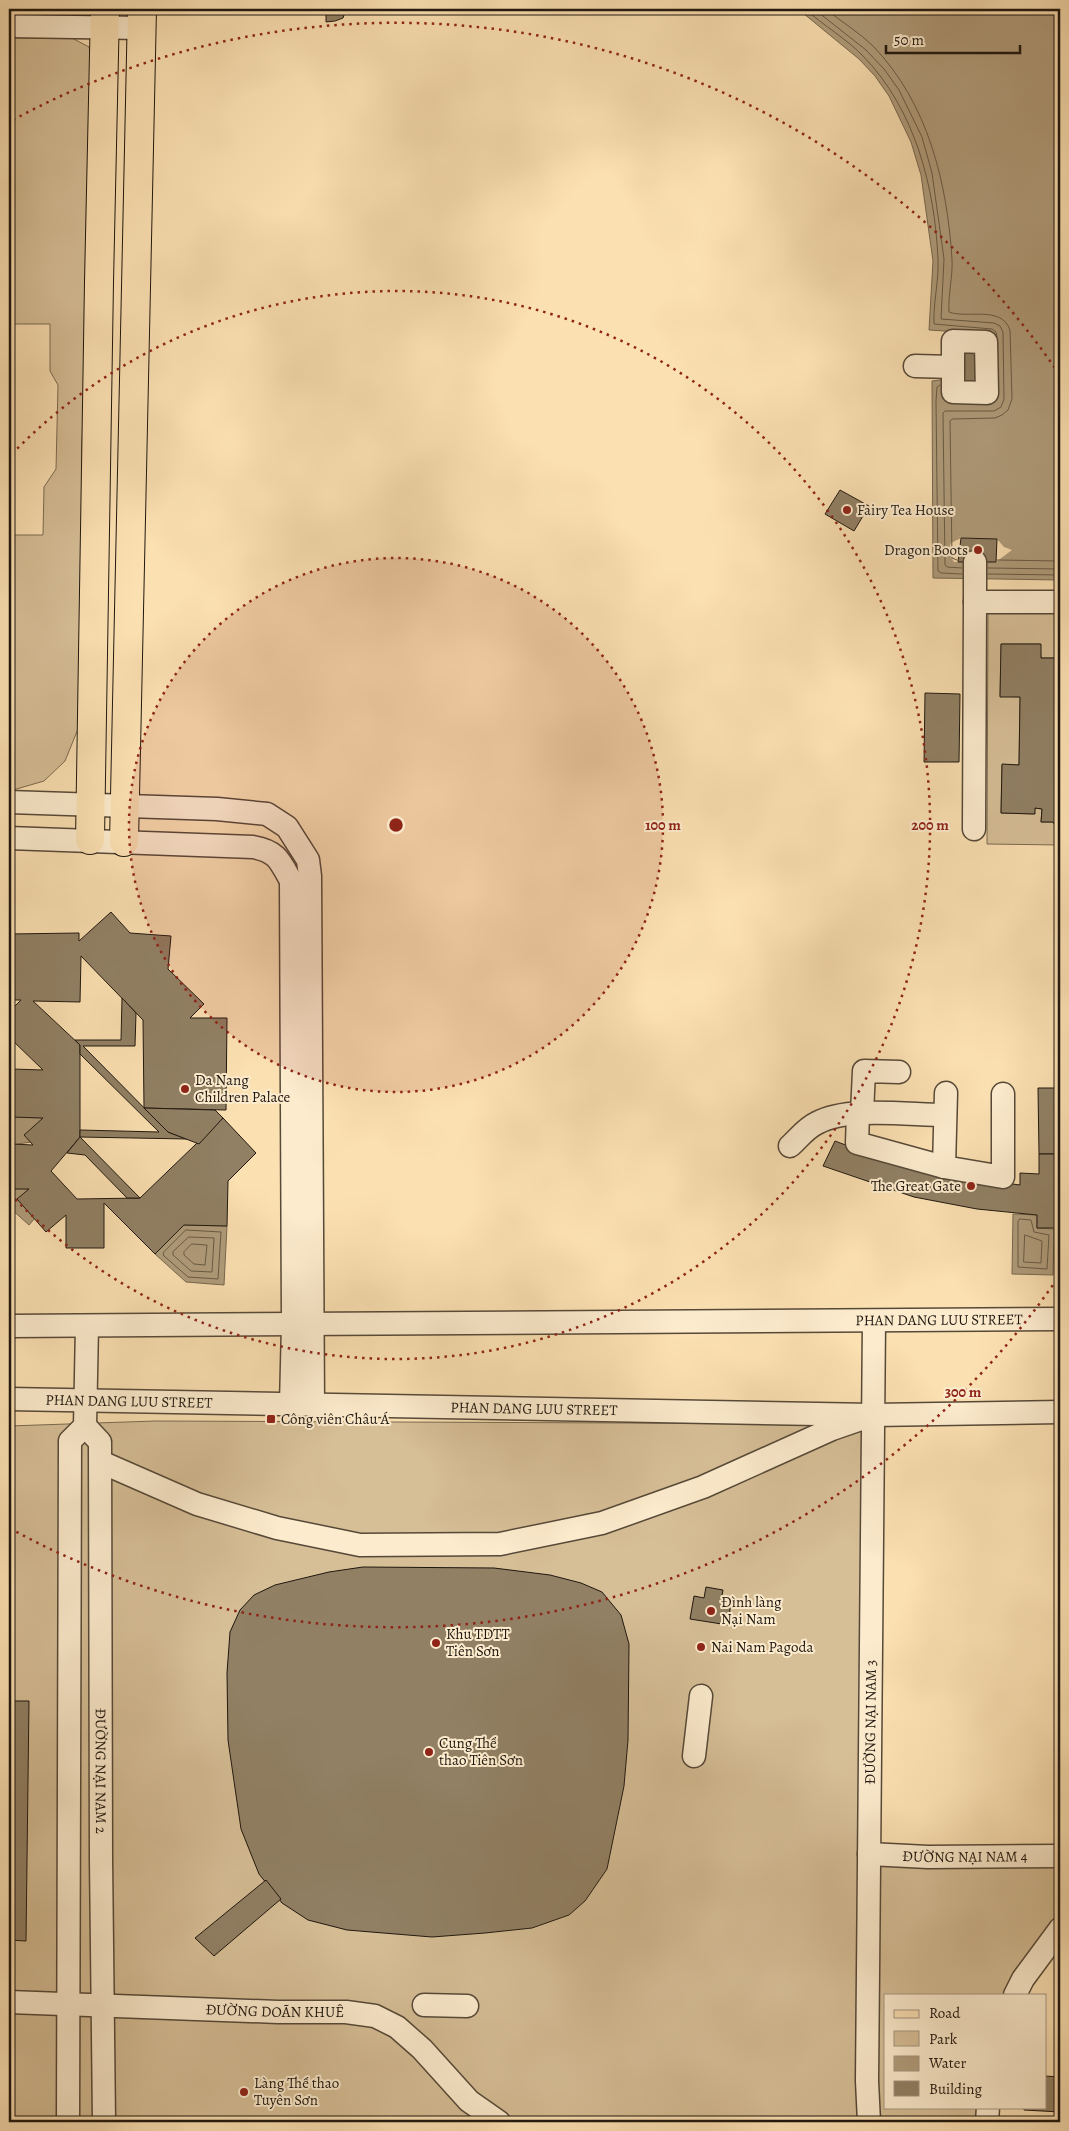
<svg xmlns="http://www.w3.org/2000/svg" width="1069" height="2131" font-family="Alegreya,serif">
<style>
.green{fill:#d6be96;stroke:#7a6a52}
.water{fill:#b09c7b;stroke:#766750}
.pier{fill:#fbe0b2}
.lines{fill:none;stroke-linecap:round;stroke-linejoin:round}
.shore{stroke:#685a45;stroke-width:1}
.building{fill:#918064;stroke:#1f170f}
.minor-casing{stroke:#564938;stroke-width:25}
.major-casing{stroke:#1f170f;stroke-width:30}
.minor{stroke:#fcebcd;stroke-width:22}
.major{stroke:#fbe0b2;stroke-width:28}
.ring{fill:none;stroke:#8f2418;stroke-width:2.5;stroke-dasharray:2.5 5}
.poi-dot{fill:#8f2418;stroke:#fcebcd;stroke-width:2}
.labels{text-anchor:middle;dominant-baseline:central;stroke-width:4;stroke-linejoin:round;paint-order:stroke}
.poi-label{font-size:15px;fill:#1f170f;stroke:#fcebcd;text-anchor:start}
.street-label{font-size:15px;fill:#1f170f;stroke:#fcebcd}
.centre{fill:#8f2418;stroke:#fcebcd;stroke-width:2.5}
.ring-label{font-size:15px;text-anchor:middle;font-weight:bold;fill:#8f2418;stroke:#fcebcd;stroke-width:4;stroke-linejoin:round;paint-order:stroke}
</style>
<rect width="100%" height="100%" fill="#fbe0b2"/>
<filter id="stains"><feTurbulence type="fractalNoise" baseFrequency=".004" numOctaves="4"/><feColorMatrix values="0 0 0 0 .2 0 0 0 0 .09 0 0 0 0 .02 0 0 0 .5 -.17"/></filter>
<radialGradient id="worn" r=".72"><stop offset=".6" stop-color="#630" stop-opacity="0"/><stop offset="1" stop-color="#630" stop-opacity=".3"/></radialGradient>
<g class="green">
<polygon points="9,38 72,38 89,47 94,67 82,444 80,724 65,761 44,781 13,790 9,790 9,535 43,535 44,487 56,469 58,385 50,371 50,324 9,324"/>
<polygon points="988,613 1060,613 1060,658 1041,658 1040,644 1001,644 1000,696 1020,697 1019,765 1002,765 1001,813 1034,814 1035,808 1042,809 1041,822 1053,822 1060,832 1060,845 987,844"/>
<polygon points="155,1421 864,1424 861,1859 1060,1864 1060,1920 1009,1995 885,1995 885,2107 983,2107 981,2122 9,2122 9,1426"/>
</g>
<g class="water">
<polygon points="798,9 1060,9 1060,580 933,578 932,381 947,379 992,334 929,330 933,261 921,175 911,142 889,96 875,76 859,59"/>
<polygon points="10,1117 43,1118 31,1142 11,1145 10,1188 29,1189 18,1199 35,1218 29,1225 9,1207"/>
<polygon points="1013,1214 1037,1215 1037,1228 1054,1229 1053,1275 1012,1274"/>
<polygon points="184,1225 227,1226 224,1285 186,1282 155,1254"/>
</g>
<polygon class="pier" points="961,538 997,539 1004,547 1012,550 996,562 954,562 948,551 951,543"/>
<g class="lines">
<g class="shore">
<path d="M 805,9 C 824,26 847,39 864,57 C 915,110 935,187 938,260 C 939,281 933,303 934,324 L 992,329 L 996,332 L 997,337"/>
<polyline points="814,9 866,50 884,69 899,90 922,137 932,173 944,259 941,319 994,323 1000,326 1003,332 1004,399 1001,407 994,411 945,411 943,413 945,565 947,567 962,568"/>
<path d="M 826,9 C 841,22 859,32 873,46 C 928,103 947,182 952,259 C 953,276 948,294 949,312 C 968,319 1001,305 1010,330 L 1012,399 L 1008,410 L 1002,415 L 995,418 L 952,419 L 950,421 L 952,558 L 957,560"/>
<polyline points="940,385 937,387 936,401 938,571 941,573 962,574"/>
<polyline points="997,560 1060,561"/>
<polyline points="988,568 1060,569"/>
<polyline points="988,574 1060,575"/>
<polygon points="1020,1219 1031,1220 1034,1232 1049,1235 1047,1269 1018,1267 1018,1222"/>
<polygon points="186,1230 221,1232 218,1279 188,1277 163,1255 164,1252"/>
<polygon points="1025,1235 1042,1241 1041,1263 1024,1262"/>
<polygon points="189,1237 214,1238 212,1272 191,1271 173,1255 173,1252"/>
<polygon points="192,1244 207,1245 205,1265 194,1264 184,1255 184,1252"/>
</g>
</g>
<g class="building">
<polygon points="326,9 346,9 343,18 335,21 326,22"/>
<polygon points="957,345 984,345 984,389 957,388"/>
<polygon points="840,490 869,506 854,531 825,514"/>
<polygon points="961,538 997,539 996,562 958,562"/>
<polygon points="1001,644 1041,644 1041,658 1060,658 1060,832 1053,822 1041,822 1042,809 1035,808 1035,814 1001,813 1002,764 1019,765 1020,697 1000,697"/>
<polygon points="925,693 960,694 959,762 924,762"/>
<polygon points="111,912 130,933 171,936 168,969 204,1004 190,1018 227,1018 226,1110 144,1108 143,1020 81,956 80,1002 33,1001 80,1045 80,1137 51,1171 77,1199 140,1198 223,1118 256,1153 228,1181 227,1226 184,1225 155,1254 104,1203 104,1248 66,1248 66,1215 46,1232 17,1199 29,1189 10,1189 11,1144 33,1145 24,1135 43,1118 10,1117 12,1069 43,1070 9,1037 9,1012 21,1000 10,1000 9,934 79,933 79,941"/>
<polygon points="122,998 136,1013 135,1046 83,1046 168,1132 187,1139 80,1137 80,1130 159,1132 80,1054 80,1045 75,1040 121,1040"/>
<polygon points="1038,1088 1060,1088 1060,1154 1039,1154"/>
<polygon points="144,1108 215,1110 223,1118 199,1144 168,1132"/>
<polygon points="80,1137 140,1198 127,1198 85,1155 67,1153"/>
<polygon points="835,1141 859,1150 989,1181 1020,1185 1020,1173 1039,1174 1039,1154 1060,1154 1060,1228 1037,1228 1037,1215 977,1209 914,1197 823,1166"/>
<polygon points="363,1567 494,1568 550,1575 581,1583 602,1592 621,1615 629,1644 628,1740 624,1786 607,1869 585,1901 569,1915 532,1928 485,1933 432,1937 347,1930 308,1920 282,1903 259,1874 241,1829 228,1740 227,1673 230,1632 240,1610 254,1595 275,1585 329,1572"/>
<polygon points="706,1587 723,1590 721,1601 731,1602 728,1625 690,1619 694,1596 704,1598"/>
<polygon points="9,1701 29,1701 26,1941 9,1940"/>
<polygon points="266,1880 281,1899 214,1956 195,1938"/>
<polygon points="1045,2076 1060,2077 1060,2112 1024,2110 1024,2107 1045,2107"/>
</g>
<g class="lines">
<defs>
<g id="minor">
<polyline points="9,26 142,28"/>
<polyline points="915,366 953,367 953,392 987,393 986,342 953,341 953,367"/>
<polyline points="975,602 975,562"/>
<polyline points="9,802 217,809 267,814 287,827 308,860 310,876 313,1405"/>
<polyline points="974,829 975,602 1060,602"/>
<path d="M 9,838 L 253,847 C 277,851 280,861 291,881 L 293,1325 L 291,1404"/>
<polyline points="858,1113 857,1143 944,1167 1003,1177 1003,1094"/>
<polyline points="862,1113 864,1071 899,1072"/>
<path d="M 790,1146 C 799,1138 806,1128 817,1123 C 847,1106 910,1115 945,1115"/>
<polyline points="944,1167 946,1093"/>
<path id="s1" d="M 9,1326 L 1060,1319"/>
<path id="s2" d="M 9,1399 L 873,1415 L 1060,1412"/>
<path id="s3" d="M 85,1426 L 100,1442 L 101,1859 L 104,2122"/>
<polyline points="101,1462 197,1504 277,1528 360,1545 500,1544 602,1523 703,1487 832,1429 858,1420"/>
<polyline points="694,1756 701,1696"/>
<path id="s4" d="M 869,1854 L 928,1857 L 1060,1856"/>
<polyline points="1015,1995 1023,1979 1060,1929"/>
<path id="s5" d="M 9,2002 L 278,2012 L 346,2012 L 375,2016 L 397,2027 L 422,2049 L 469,2101 L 499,2122"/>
<polyline points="424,2005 467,2006"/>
<polyline points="68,2122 70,1441 85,1426 87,1326"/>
<path id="s6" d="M 869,2122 L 867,2081 L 874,1321"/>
<polyline points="987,2122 988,2107"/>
</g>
<g id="major">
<polyline points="90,840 99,282 105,9"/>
<polyline points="124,842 142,9"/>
</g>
</defs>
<use href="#minor" class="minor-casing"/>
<use href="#major" class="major-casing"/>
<use href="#minor" class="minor"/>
<use href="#major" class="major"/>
</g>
<circle cx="396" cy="825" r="267" fill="#8f2418" fill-opacity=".12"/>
<g class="ring">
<circle cx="396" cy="825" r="267"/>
<path d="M12 454A534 534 0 1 1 12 1196"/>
<path d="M1057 1279A802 802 0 0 1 13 1530M13 120A802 802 0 0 1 1057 371"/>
</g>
<g class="poi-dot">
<circle cx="847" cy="510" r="5"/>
<circle cx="978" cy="550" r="5"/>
<circle cx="185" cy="1089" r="5"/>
<circle cx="971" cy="1186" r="5"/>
<rect x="266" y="1414" width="10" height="10" rx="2.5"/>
<circle cx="711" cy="1611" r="5"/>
<circle cx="436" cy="1643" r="5"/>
<circle cx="701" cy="1647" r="5"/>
<circle cx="429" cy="1752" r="5"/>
<circle cx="244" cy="2092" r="5"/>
</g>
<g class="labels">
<g class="poi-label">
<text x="857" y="510">Fairy Tea House</text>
<text x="968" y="550" text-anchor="end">Dragon Boots</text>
<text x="195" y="1080">Da Nang<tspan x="195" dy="17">Children Palace</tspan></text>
<text x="961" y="1186" text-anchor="end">The Great Gate</text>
<text x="281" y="1419">Công viên Châu Á</text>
<text x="721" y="1602">Đình làng<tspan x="721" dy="17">Nại Nam</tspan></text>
<text x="446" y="1634">Khu TDTT<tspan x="446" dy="17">Tiên Sơn</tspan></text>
<text x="711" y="1647">Nai Nam Pagoda</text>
<text x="439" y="1743">Cung Thể<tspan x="439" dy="17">thao Tiên Sơn</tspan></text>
<text x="254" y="2083">Làng Thể thao<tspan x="254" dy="17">Tuyên Sơn</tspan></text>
</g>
<g class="street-label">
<text stroke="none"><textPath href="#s1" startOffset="930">PHAN DANG LUU STREET</textPath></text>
<text stroke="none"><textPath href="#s2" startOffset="120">PHAN DANG LUU STREET</textPath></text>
<text stroke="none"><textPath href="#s2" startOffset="525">PHAN DANG LUU STREET</textPath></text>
<text stroke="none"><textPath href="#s6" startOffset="400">ĐƯỜNG NẠI NAM 3</textPath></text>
<text stroke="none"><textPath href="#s3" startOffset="351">ĐƯỜNG NẠI NAM 2</textPath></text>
<text stroke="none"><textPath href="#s4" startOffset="96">ĐƯỜNG NẠI NAM 4</textPath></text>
<text stroke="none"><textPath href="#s5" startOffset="266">ĐƯỜNG DOÃN KHUÊ</textPath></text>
</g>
</g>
<circle cx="396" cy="825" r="8" class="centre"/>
<g class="ring-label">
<text x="663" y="830">100 m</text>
<text x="930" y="830">200 m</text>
<text x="963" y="1397">300 m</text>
</g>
<rect width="1069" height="2131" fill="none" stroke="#fbe0b2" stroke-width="30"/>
<rect x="10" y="10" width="1049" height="2111" fill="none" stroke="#1f170f" stroke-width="2.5"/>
<rect x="15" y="15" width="1039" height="2101" fill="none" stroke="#1f170f"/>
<rect x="884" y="1994" width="162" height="115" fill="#fcebcd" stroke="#a49681"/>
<rect x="894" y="2010" width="25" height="8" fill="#fbe0b2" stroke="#a49681"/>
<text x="929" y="2018" font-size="15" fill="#1f170f">Road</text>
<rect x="894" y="2031" width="25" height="15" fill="#d6be96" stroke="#a49681"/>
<text x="929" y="2044" font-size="15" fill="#1f170f">Park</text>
<rect x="894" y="2056" width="25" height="15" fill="#b09c7b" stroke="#a49681"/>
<text x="929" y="2068" font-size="15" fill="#1f170f">Water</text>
<rect x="894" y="2081" width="25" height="15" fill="#918064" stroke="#a49681"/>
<text x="929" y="2094" font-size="15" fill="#1f170f">Building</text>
<path d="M886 45v8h134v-8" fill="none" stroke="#1f170f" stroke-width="2.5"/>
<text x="894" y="45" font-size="15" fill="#1f170f" stroke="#fcebcd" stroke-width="4" paint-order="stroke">50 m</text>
<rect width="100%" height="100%" filter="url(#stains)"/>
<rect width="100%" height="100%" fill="url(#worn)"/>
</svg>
